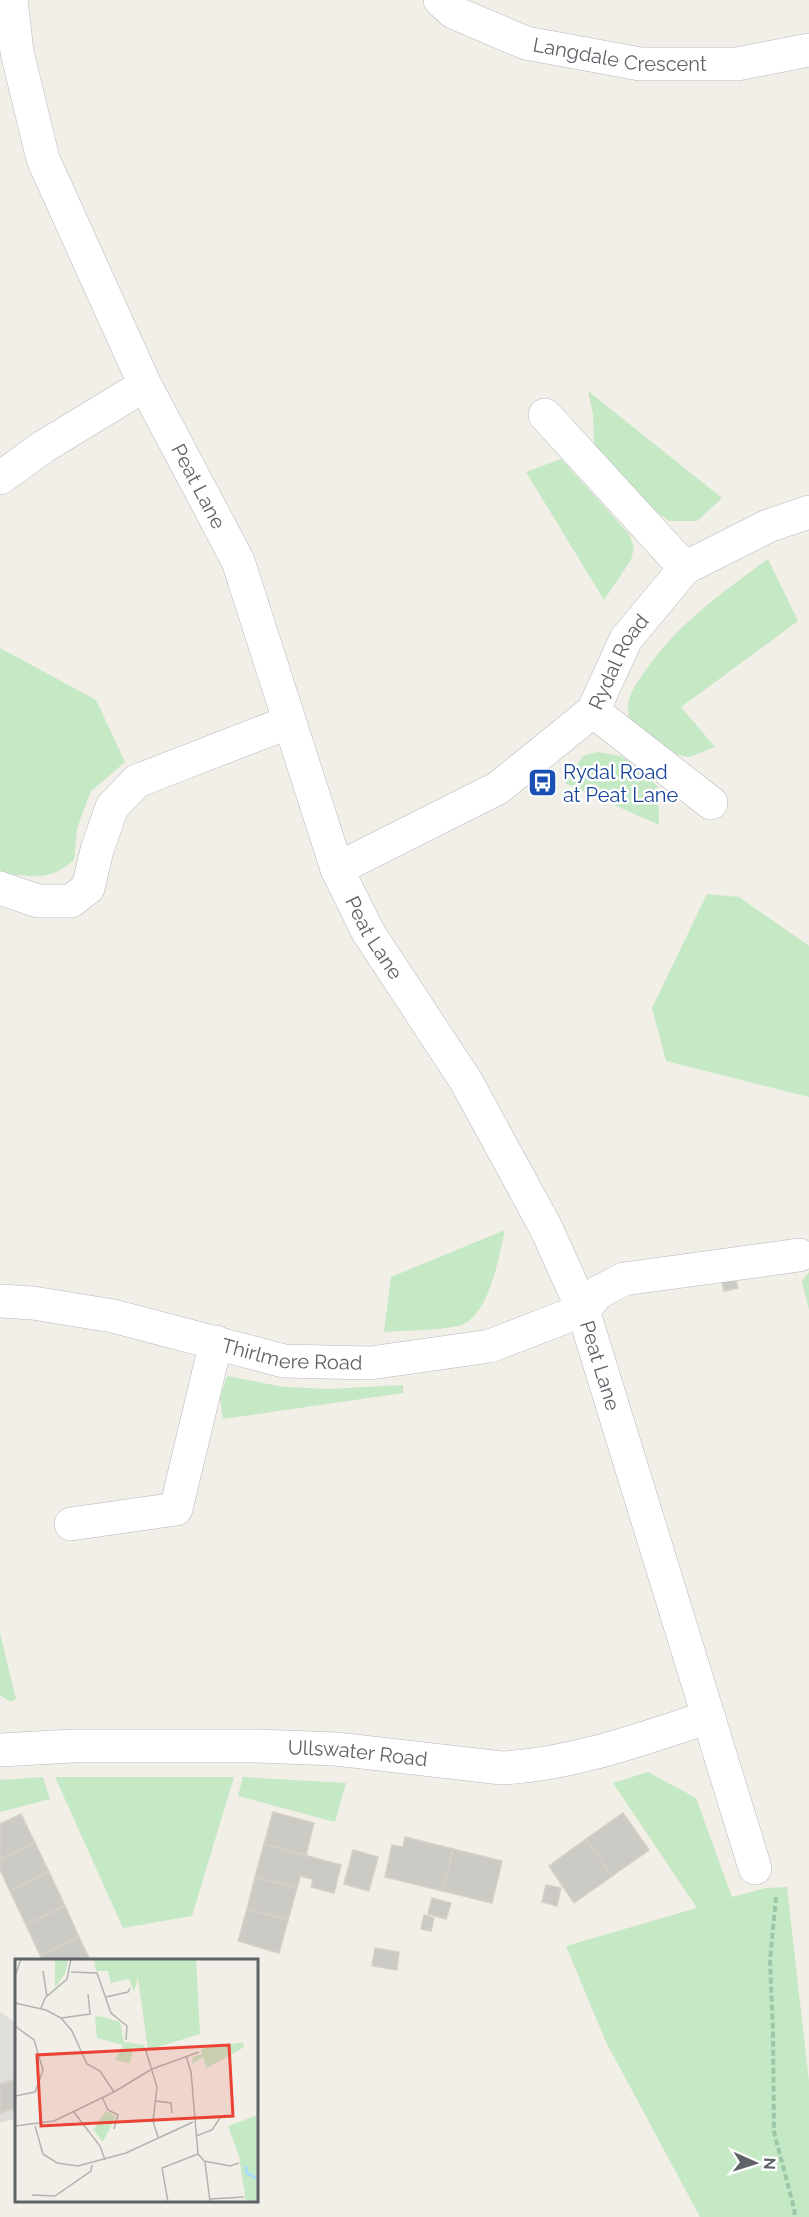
<svg xmlns="http://www.w3.org/2000/svg" width="809" height="2217" font-family="Raleway,sans-serif">
<style>
.industrial{fill:#e0deda}
.green{fill:#c5e8c5}
.building{fill:#cccac5;stroke:#d6d1c6;stroke-width:1.5}
.lines{fill:none;stroke-linecap:round;stroke-linejoin:round}
.minor-casing{stroke:#b5b8bc;stroke-width:34}
.path{stroke:#9cc7a9;stroke-width:4;stroke-dasharray:6 3;stroke-linecap:butt}
.minor{stroke:#fff;stroke-width:33}
.labels{text-anchor:middle;dominant-baseline:central;stroke-width:5;stroke-linejoin:round;paint-order:stroke}
.street-label{font-size:20px;fill:#5f6368;stroke:#fff}
.transit-label{font-size:20px;fill:#164399;stroke:#fff;text-anchor:start}
.inset-river{fill:none;stroke:#aadaff;stroke-width:3}
.inset-road{fill:none;stroke:#b3b3b1;stroke-width:1.5}
.view{fill:#ea4335;fill-opacity:0.15;stroke:#ea4335;stroke-width:3}
.inset-edge{fill:none;stroke:#5f6368;stroke-width:3}
</style>
<rect width="100%" height="100%" fill="#f1efe8"/>
<polygon class="industrial" points="0,2012 16,2023 16,2118 0,2123"/>
<g class="green">
<polygon points="588,391 722,498 697,521 669,521 650,507 594,446 593,414"/>
<polygon points="561,459 629,534 634,547 631,560 604,600 526,472"/>
<path d="M 768,559 L 798,621 L 681,707 L 715,747 L 689,757 L 666,752 L 629,723 C 629,716 627,707 629,700 C 632,688 641,677 648,667 C 680,622 724,591 768,559 Z"/>
<path d="M 0,648 L 96,700 L 125,762 L 91,791 L 77,828 L 74,860 C 50,881 34,877 4,873 L 0,870 Z"/>
<polygon points="597,752 621,756 642,769 658,787 659,825 565,783 583,756"/>
<polygon points="707,894 739,897 809,946 809,1097 666,1061 652,1008"/>
<path d="M 505,1230 C 499,1256 489,1319 458,1326 C 435,1331 408,1330 384,1332 L 391,1277 Z"/>
<polygon points="809,1272 809,1310 802,1281"/>
<polygon points="227,1376 284,1387 328,1389 403,1385 403,1393 223,1419 220,1398"/>
<polygon points="0,1633 16,1699 11,1702 0,1695"/>
<polygon points="648,1772 696,1798 732,1897 766,1888 787,1887 809,2082 809,2217 700,2217 606,2042 566,1946 697,1908 613,1783"/>
<polygon points="43,1777 50,1799 0,1812 0,1780"/>
<polygon points="55,1777 234,1777 192,1916 123,1928"/>
<polygon points="243,1777 346,1783 335,1822 238,1796"/>
</g>
<g class="building">
<polygon points="735,1278 738,1288 724,1291 722,1281"/>
<polygon points="273,1812 314,1823 306,1855 264,1844"/>
<polygon points="623,1813 649,1850 612,1876 586,1839"/>
<polygon points="21,1814 35,1843 0,1859 0,1824"/>
<polygon points="405,1837 453,1849 443,1891 385,1877 392,1845 403,1847"/>
<polygon points="586,1839 612,1876 574,1903 549,1866"/>
<polygon points="35,1843 49,1872 10,1891 0,1870 0,1859"/>
<polygon points="264,1844 341,1865 334,1893 311,1887 313,1879 300,1876 297,1888 255,1877"/>
<polygon points="453,1849 502,1861 492,1903 443,1891"/>
<polygon points="353,1850 378,1857 369,1891 344,1884"/>
<polygon points="49,1872 65,1906 26,1925 10,1891"/>
<polygon points="255,1877 297,1888 288,1920 247,1909"/>
<polygon points="546,1885 561,1888 557,1906 542,1902"/>
<polygon points="432,1898 451,1903 446,1919 428,1914"/>
<polygon points="65,1906 79,1937 40,1955 26,1925"/>
<polygon points="247,1909 288,1920 279,1953 238,1941"/>
<polygon points="424,1915 434,1918 431,1931 421,1929"/>
<polygon points="79,1937 90,1960 42,1960 40,1955"/>
<polygon points="375,1948 399,1952 397,1970 372,1966"/>
<polygon points="16,2079 16,2108 0,2113 0,2084"/>
</g>
<g class="lines">
<defs>
<g id="minor">
<path id="s1" d="M 11,0 L 17,52 L 43,159 L 145,385 L 238,561 L 337,869 L 368,932 L 466,1081 L 546,1228 L 583,1310 L 755,1868"/>
<path id="s2" d="M 440,0 L 453,12 L 526,43 L 640,64 L 737,64 L 809,50"/>
<polyline points="545,415 685,568"/>
<polyline points="0,478 43,447 145,385"/>
<polyline points="593,711 711,803"/>
<path id="s3" d="M 337,869 L 498,788 L 593,711 L 626,639 L 685,568 L 768,526 L 809,512"/>
<polyline points="0,888 38,901 71,901 88,888 97,850 112,807 137,781 289,722"/>
<path id="s4" d="M 0,1301 L 33,1303 L 113,1316 L 284,1361 L 370,1363 L 490,1346 L 583,1310 L 599,1292 L 624,1279 L 799,1255"/>
<polyline points="71,1524 176,1509 216,1342"/>
<path id="s5" d="M 0,1750 L 72,1746 L 258,1746 L 336,1749 L 502,1768 C 574,1764 641,1739 709,1717"/>
</g>
</defs>
<use href="#minor" class="minor-casing"/>
<polyline class="path" points="776,1897 770,1960 773,2032 774,2132 794,2208 795,2217"/>
<use href="#minor" class="minor"/>
</g>
<defs>
<symbol id="bus-square" viewBox="-11 -11 22 22"><rect x="-9" y="-9" width="18" height="18" rx="4" fill="#1a4fb4" stroke="#fff"/><path d="M-5-6H5V4H4V6H2V4H-2V6H-4V4H-5ZM-3.5-4V0h7V-4ZM-3.5 1.2v1.5H-2V1.2ZM2 1.2v1.5H3.5V1.2Z" fill="#fff"/></symbol>
</defs>
<g fill-rule="evenodd">
<use href="#bus-square" x="526" y="766" width="33" height="33"/>
</g>
<g class="labels">
<g class="street-label">
<text stroke="none"><textPath href="#s2" startOffset="192">Langdale Crescent</textPath></text>
<text stroke="none"><textPath href="#s1" startOffset="525">Peat Lane</textPath></text>
<text stroke="none"><textPath href="#s3" startOffset="358">Rydal Road</textPath></text>
<text stroke="none"><textPath href="#s1" startOffset="1011">Peat Lane</textPath></text>
<text stroke="none"><textPath href="#s4" startOffset="298">Thirlmere Road</textPath></text>
<text stroke="none"><textPath href="#s1" startOffset="1497">Peat Lane</textPath></text>
<text stroke="none"><textPath href="#s5" startOffset="358">Ullswater Road</textPath></text>
</g>
<g class="transit-label">
<text x="563" y="772">Rydal Road<tspan x="563" dy="23">at Peat Lane</tspan></text>
</g>
</g>
<g transform="translate(15 1959)">
<rect width="243" height="243" fill="#f1efe8"/>
<path d="M 40,0 L 53,1 L 50,15 L 40,29 ZM 79,0 L 181,0 L 185,75 L 133,91 L 123,19 L 119,33 L 114,20 L 96,24 L 93,12 L 81,12 ZM 84,57 L 105,63 L 109,83 L 129,86 L 130,90 L 118,88 L 115,104 L 100,101 L 108,86 L 82,79 L 80,58 ZM 228,83 L 229,88 L 192,109 L 188,98 L 177,105 L 178,98 L 187,95 L 186,90 ZM 91,152 L 101,157 L 88,183 L 78,171 ZM 243,156 L 243,243 L 231,243 L 224,197 L 213,167 Z" fill="#c5e8c5"/>
<path class="inset-river" d="M 231,207 L 232,214 L 243,220"/>
<path class="inset-road" d="M 28,12 L 32,38M 56,13 L 82,14 L 96,54 L 112,67 L 111,81M 0,17 L 6,0M 91,38 L 113,33 L 115,29M 0,44 L 31,51 L 46,59 L 57,72 L 72,105 L 85,112 L 99,133M 26,49 L 30,39 L 52,20 L 56,0M 46,59 L 75,55 L 73,35M 0,67 L 19,81 L 28,111 L 20,133 L 0,137M 131,92 L 142,128 L 138,162 L 143,178M 171,97 L 176,113 L 183,195 L 190,203 L 195,243M 87,138 L 93,151 L 103,156 L 99,170M 141,142 L 156,144 L 157,154M 58,152 L 85,187 L 90,201M 0,167 L 39,162 L 99,133 L 137,110 L 184,93M 20,167 L 28,195 L 42,204 L 63,207 L 111,194 L 178,163M 181,177 L 197,171 L 205,159M 189,202 L 215,207 L 224,204M 17,236 L 40,237 L 76,212 L 77,206M 195,240 L 229,238M 153,243 L 147,209 L 183,195"/>
<path class="view" d="M 214,86 L 218,157 L 26,167 L 22,96 Z"/>
<rect width="243" height="243" class="inset-edge"/>
</g>
<g transform="translate(755 2163) rotate(93)" stroke="#ffffff" stroke-width="4.5" paint-order="stroke">
<path d="M0-4.5L10 22L0 15L-10 22Z" fill="#5f6368"/>
<text y="-9" font-size="16" font-weight="bold" text-anchor="middle" fill="#5f6368">N</text>
</g>
</svg>
